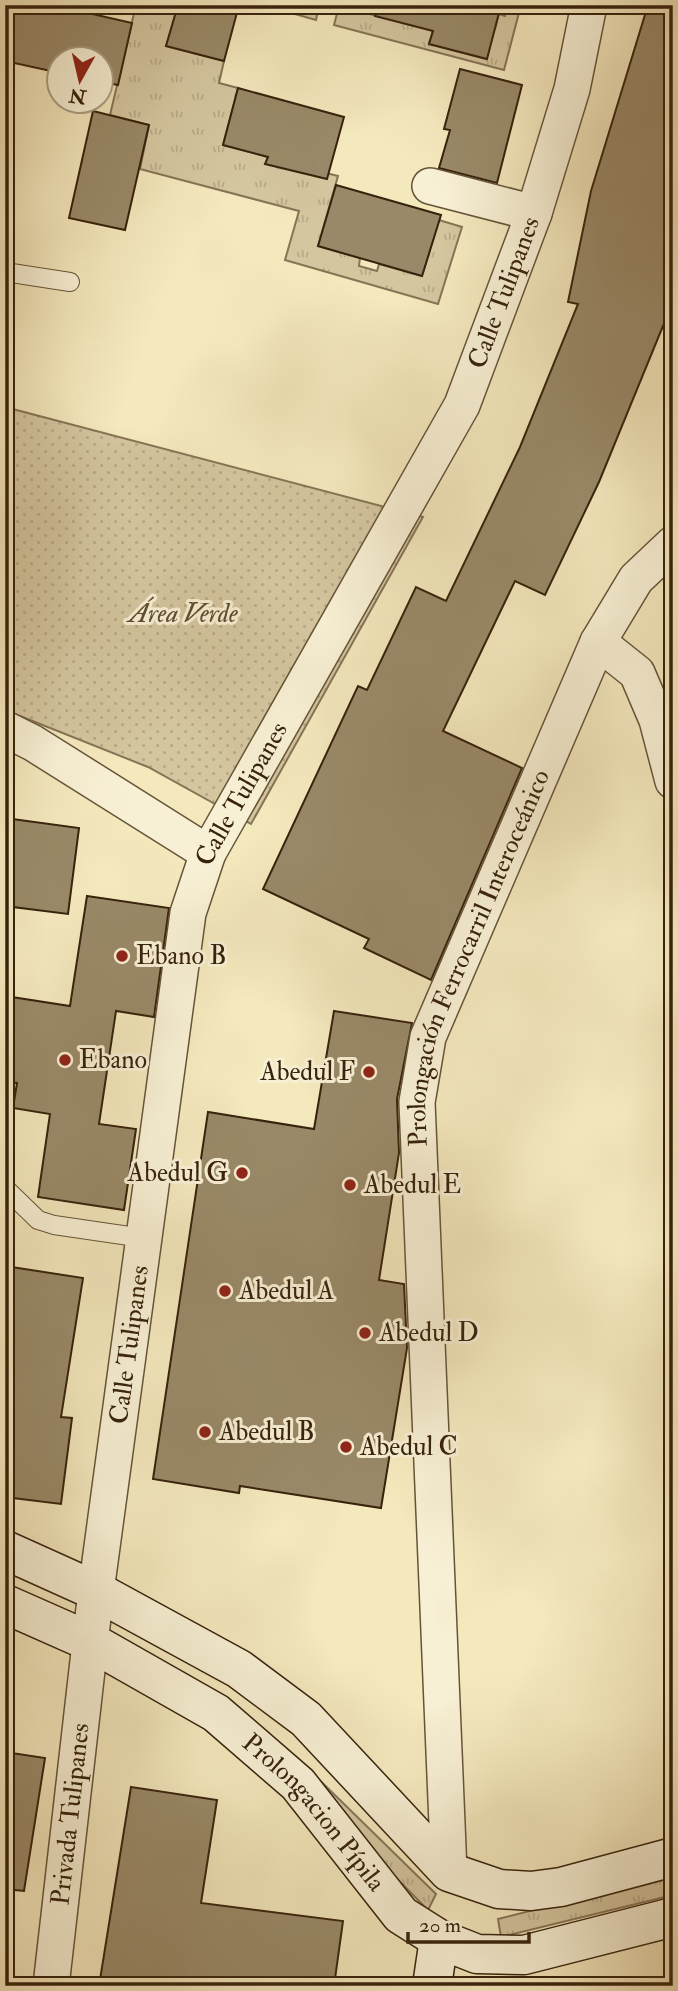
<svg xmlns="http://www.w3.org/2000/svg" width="678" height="1991" font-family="'IM FELL Double Pica',serif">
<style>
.grass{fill:url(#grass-tufts);stroke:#867456;stroke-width:2}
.park{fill:url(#park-dots);stroke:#867456;stroke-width:2}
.building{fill:#998968;stroke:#37220c;stroke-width:2}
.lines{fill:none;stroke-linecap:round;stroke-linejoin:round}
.lane-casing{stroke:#665438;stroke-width:20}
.street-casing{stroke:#665438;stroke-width:38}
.secondary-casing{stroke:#37220c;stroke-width:41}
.lane{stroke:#f8f0d4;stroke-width:18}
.street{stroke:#f8f0d4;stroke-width:35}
.secondary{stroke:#f8f0d4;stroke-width:38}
.poi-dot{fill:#8f2418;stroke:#f8f0d4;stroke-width:2.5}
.labels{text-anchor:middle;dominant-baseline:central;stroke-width:6;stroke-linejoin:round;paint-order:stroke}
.street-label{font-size:26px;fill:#37220c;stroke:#f8f0d4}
.park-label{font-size:26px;font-style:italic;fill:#5e4b31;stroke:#f8f0d4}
.poi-label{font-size:26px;fill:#37220c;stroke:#f8f0d4;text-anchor:start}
</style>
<defs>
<pattern id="grass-tufts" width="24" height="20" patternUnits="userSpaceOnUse" patternTransform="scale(1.75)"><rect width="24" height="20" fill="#d4c69f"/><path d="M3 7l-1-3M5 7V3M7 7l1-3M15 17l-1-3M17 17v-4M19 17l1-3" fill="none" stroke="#b7aa88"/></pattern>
<pattern id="park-dots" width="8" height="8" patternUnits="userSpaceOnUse" patternTransform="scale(1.75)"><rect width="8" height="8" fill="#d4c69f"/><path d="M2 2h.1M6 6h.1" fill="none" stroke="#b7aa88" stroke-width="1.8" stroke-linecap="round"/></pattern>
</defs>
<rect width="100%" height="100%" fill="#f4e8bd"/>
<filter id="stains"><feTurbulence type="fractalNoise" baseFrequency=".00286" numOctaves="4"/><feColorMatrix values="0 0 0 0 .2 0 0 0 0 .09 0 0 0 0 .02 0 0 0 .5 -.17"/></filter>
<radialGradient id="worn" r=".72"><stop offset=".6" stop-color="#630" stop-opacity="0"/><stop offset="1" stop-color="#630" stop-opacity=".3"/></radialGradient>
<g class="grass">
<polygon points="136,5 178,5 166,46 224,61 219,83 238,88 223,145 268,157 266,163 286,163 338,176 318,246 360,258 359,266 377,271 379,264 422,276 439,220 462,227 438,304 285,260 299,211 140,169 149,125 110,115"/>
<polygon points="263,5 319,5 316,20"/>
<polygon points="440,5 429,44 486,59 499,14 505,16 508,5 521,5 504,70 334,25 339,6 381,17"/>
<polygon points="296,1757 436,1894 428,1910 286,1767"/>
<polygon points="673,1875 673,1895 501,1937 498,1919"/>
</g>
<polygon class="park" points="5,407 423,517 251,824 148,767 5,710"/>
<g class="building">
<polygon points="5,5 90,5 88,13 132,23 118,85 102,82 102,60 60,60 60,73 5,61"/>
<polygon points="178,5 239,5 224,61 166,46"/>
<polygon points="376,5 501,5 487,59 429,44 433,31 375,16"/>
<polygon points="648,5 673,5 673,323 665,321 599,482 545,595 515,581 443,731 522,768 431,980 364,948 369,939 263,889 358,686 367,690 416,587 446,601 520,447 578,304 568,302 591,191"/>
<polygon points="460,69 522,85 497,183 439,168 450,130 444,129"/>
<polygon points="238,88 344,117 327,179 265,164 268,157 223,145"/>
<polygon points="93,111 149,125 125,230 69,218"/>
<polygon points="336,185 441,215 422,276 318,246"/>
<polygon points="5,818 79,828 68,914 5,906"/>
<polygon points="87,896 169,908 154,1017 116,1011 99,1124 136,1129 124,1210 38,1197 50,1114 13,1108 17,1083 5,1082 5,996 70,1006"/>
<polygon points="334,1011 412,1023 397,1099 399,1153 379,1280 404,1284 407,1348 381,1508 240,1486 239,1493 153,1479 208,1112 314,1129"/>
<polygon points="5,1266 83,1278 61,1417 72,1418 61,1504 5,1497"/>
<polygon points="5,1752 45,1758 24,1891 5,1889"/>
<polygon points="131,1787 217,1800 201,1903 343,1921 334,1986 99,1986"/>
</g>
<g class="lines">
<defs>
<g id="lane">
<polyline points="5,272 70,282"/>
<polyline points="5,1188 38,1220 54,1225 143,1238"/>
</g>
<g id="street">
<polyline points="430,186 534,213"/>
<polyline points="598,642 637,673 657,720 673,781"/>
<polyline points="5,729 33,743 208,853"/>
<path id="s1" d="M 449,1872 L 417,1102 L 428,1037 L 598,642 L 636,579 L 673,544"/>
<path id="s2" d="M 51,1986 L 96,1591 L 188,913 L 208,853 L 462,405 L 534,213 L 572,89 L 589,5"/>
</g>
<g id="secondary">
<polyline points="5,1550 96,1591 239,1669 306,1719 449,1872 499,1889 531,1891 561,1887 673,1857"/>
<path id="s3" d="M 5,1604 L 91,1642 L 216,1713 L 298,1784 L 401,1915 L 439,1939 L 477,1954 L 524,1955 L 673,1917"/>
<polyline points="432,1986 439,1939"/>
</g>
</defs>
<use href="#lane" class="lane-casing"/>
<use href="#street" class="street-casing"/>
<use href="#secondary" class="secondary-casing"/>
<use href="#lane" class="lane"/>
<use href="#street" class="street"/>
<use href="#secondary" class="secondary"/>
</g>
<g class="poi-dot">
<circle cx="122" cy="956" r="7"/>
<circle cx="65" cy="1060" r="7"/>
<circle cx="369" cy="1072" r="7"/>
<circle cx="242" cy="1173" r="7"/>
<circle cx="350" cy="1185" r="7"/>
<circle cx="225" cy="1291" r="7"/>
<circle cx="365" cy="1333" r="7"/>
<circle cx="205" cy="1432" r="7"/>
<circle cx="346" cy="1447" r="7"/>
</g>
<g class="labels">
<g class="street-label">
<text stroke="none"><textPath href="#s2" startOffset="1780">Calle Tulipanes</textPath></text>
<text stroke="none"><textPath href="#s2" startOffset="1213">Calle Tulipanes</textPath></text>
<text stroke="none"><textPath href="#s1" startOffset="926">Prolongación Ferrocarril Interoceánico</textPath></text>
<text stroke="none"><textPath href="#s2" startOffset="646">Calle Tulipanes</textPath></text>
<text stroke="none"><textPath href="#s2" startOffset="173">Privada Tulipanes</textPath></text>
<text stroke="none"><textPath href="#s3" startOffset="378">Prolongacion Pípila</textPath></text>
</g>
<g class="park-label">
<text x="183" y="614">Área Verde</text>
</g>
<g class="poi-label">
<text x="136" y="956">Ebano B</text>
<text x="79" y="1060">Ebano</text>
<text x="355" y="1072" text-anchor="end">Abedul F</text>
<text x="228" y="1173" text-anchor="end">Abedul G</text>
<text x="364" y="1185">Abedul E</text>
<text x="239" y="1291">Abedul A</text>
<text x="379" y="1333">Abedul D</text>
<text x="219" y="1432">Abedul B</text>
<text x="360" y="1447">Abedul C</text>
</g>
</g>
<rect width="678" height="1991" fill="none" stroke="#f4e8bd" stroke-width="28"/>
<rect x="7" y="7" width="664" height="1977" fill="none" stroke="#37220c" stroke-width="3.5"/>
<rect x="14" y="14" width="650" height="1963" fill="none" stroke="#37220c" stroke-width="2"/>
<g transform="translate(80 80) rotate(188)"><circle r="33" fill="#f8f0d4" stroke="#ab9e84" stroke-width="2"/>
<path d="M0-5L12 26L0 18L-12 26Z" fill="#8f2418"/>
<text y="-10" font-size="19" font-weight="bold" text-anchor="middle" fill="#37220c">N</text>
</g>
<path d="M408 1932v10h121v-10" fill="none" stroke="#37220c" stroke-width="3.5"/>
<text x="419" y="1932" font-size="21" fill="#37220c" stroke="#f8f0d4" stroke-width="5" paint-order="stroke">20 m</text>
<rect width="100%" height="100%" filter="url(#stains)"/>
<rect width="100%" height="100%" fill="url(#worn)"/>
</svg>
